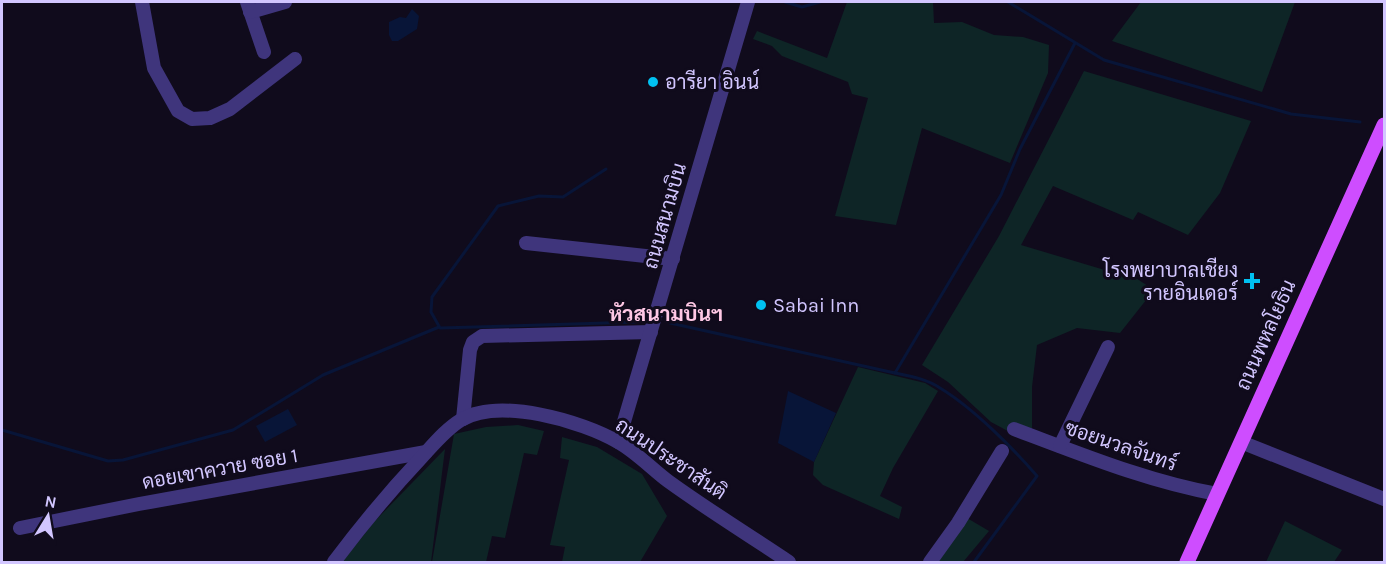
<svg xmlns="http://www.w3.org/2000/svg" width="1386" height="564" font-family="Karla,Sarabun,sans-serif">
<style>
.green{fill:#0e2526}
.water{fill:#081538}
.lines{fill:none;stroke-linecap:round;stroke-linejoin:round}
.stream{stroke:#081538;stroke-width:3}
.minor{stroke:#3f357c;stroke-width:14}
.major{stroke:#ce4dff;stroke-width:15}
.poi-dot{fill:#00c1f1;stroke:#100b1c;stroke-width:2}
.labels{text-anchor:middle;dominant-baseline:central;stroke-width:6;stroke-linejoin:round;paint-order:stroke}
.poi-label{font-size:20px;fill:#d2c6ff;stroke:#100b1c;text-anchor:start}
.street-label{font-size:20px;fill:#d2c6ff;stroke:#100b1c}
.neighbourhood-label{font-size:21px;font-weight:bold;fill:#ffc8e5;stroke:#100b1c}
</style>
<rect width="100%" height="100%" fill="#100b1c"/>
<g class="green">
<polygon points="847,2 933,2 934,23 962,22 994,35 1023,37 1049,45 1048,73 1010,163 922,128 896,225 835,216 868,98 852,94 848,82 782,56 772,46 753,39 757,31 827,58"/>
<polygon points="1141,2 1295,2 1262,92 1112,41"/>
<polygon points="1084,71 1251,121 1220,193 1188,235 1138,212 1133,220 1053,186 1021,245 1108,271 1116,265 1154,290 1120,333 1077,328 1037,345 1032,387 1032,428 1021,438 991,422 948,382 922,365 999,236"/>
<polygon points="858,367 925,383 938,391 893,468 880,496 902,507 899,519 823,485 813,475 814,462"/>
<polygon points="518,425 544,431 537,455 524,453 505,538 492,536 486,562 432,562 454,434 486,427"/>
<polygon points="562,437 597,447 642,474 667,516 640,562 562,562 565,547 550,545 569,460 560,458"/>
<polygon points="445,449 431,562 342,562 375,521"/>
<polygon points="967,518 989,531 963,562 936,562"/>
<polygon points="1285,521 1342,550 1334,562 1266,562"/>
</g>
<g class="water">
<polygon points="412,9 419,16 417,29 398,41 392,41 389,35 389,22 400,17 406,18"/>
<polygon points="788,391 836,413 814,462 778,443"/>
<polygon points="288,409 297,425 265,442 256,426"/>
</g>
<g class="lines">
<g class="stream">
<polyline points="785,2 802,7 820,2"/>
<polyline points="1008,2 1104,60 1291,114 1360,122"/>
<polyline points="606,169 563,197 539,196 498,206 432,297 431,312 440,328 638,322 651,318"/>
<polyline points="670,323 895,373 1001,195 1020,149 1075,43"/>
<path d="M 895,373 C 910,376 927,379 940,388 C 973,408 1012,447 1037,476 L 974,562"/>
<polyline points="2,430 108,461 123,460 233,430 323,375 439,327"/>
</g>
<g class="minor">
<polyline points="142,2 154,68 178,111 192,119 210,118 230,109 295,59"/>
<polyline points="247,2 264,52"/>
<polyline points="250,12 285,2"/>
<polyline points="526,243 673,259"/>
<polyline points="463,419 470,350 473,342 482,336 651,332"/>
<path d="M 1014,429 C 1081,454 1146,481 1217,494"/>
<polyline points="618,442 748,2"/>
<polyline points="1241,442 1384,499"/>
<polyline points="1060,446 1108,347"/>
<polyline points="20,528 139,504 426,452"/>
<path d="M 334,562 C 361,526 390,491 421,458 C 433,445 446,429 461,420 C 499,397 582,421 618,442 C 636,452 652,469 668,481 C 708,510 749,535 789,562"/>
<polyline points="930,562 958,523 1002,451"/>
</g>
<polyline class="major" points="1187,562 1384,125"/>
</g>
<g class="poi-dot">
<circle cx="653" cy="82" r="6"/>
<path d="M1249 272h6v6h6v6h-6v6h-6v-6h-6v-6h6z"/>
<circle cx="761" cy="305" r="6"/>
</g>
<g class="labels">
<g class="poi-label">
<text x="665" y="82">อารียา อินน์</text>
<text x="1238" y="270" text-anchor="end">โรงพยาบาลเชียง<tspan x="1238" dy="23">รายอินเดอร์</tspan></text>
<text x="773" y="305">Sabai Inn</text>
</g>
<g class="street-label">
<text transform="translate(665 216) rotate(-74)">ถนนสนามบิน</text>
<text transform="translate(1266 335) rotate(-66)">ถนนพหลโยธิน</text>
<text transform="translate(1121 446) rotate(19)">ซอยนวลจันทร์</text>
<text transform="translate(671 459) rotate(34)">ถนนประชาสันติ</text>
<text transform="translate(220 469) rotate(-10)">ดอยเขาควาย ซอย 1</text>
</g>
<g class="neighbourhood-label">
<text x="666" y="314">หัวสนามบินฯ</text>
</g>
</g>
<rect width="1386" height="564" fill="none" stroke="#d2c6ff" stroke-width="6"/>
<g transform="translate(48 516) rotate(11)" stroke="#100b1c" stroke-width="4.5" paint-order="stroke">
<path d="M0-4.5L10 22L0 15L-10 22Z" fill="#d2c6ff"/>
<text y="-9" font-size="16" font-weight="bold" text-anchor="middle" fill="#d2c6ff">N</text>
</g>
</svg>
